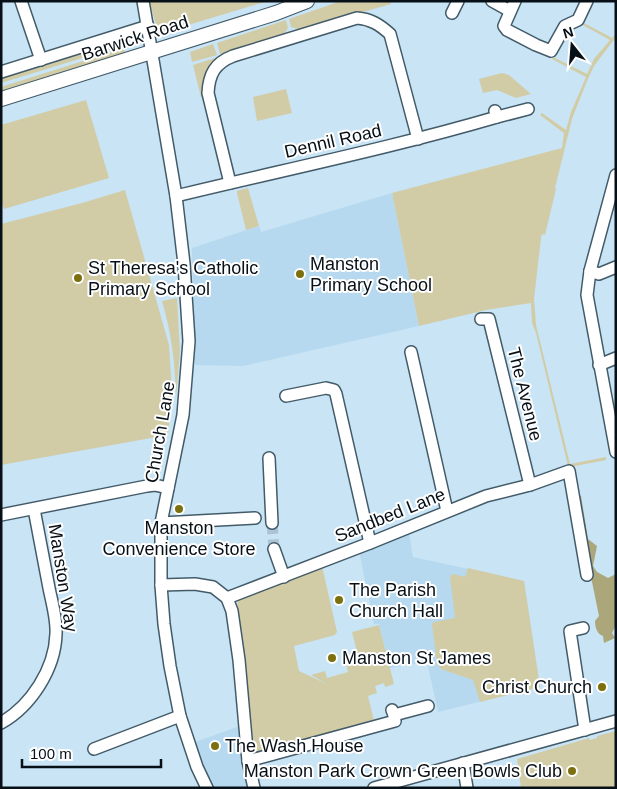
<svg xmlns="http://www.w3.org/2000/svg" width="617" height="789" font-family="Helvetica,sans-serif">
<style>
.built{fill:#b6d9ef}
.green{fill:#d2cca6}
.forest{fill:#aca67b}
.lines{fill:none;stroke-linecap:round;stroke-linejoin:round}
.minor-tunnel{stroke:#abc4d4;stroke-width:11;stroke-dasharray:11 5.5;stroke-linecap:butt}
.minor-casing{stroke:#435b69;stroke-width:14}
.tertiary-casing{stroke:#435b69;stroke-width:16}
.minor{stroke:#fff;stroke-width:11}
.tertiary{stroke:#fff;stroke-width:14}
.poi-dot{fill:#7c6f0e;stroke:#fff;stroke-width:2}
.labels{text-anchor:middle;dominant-baseline:central;stroke-width:4;stroke-linejoin:round;paint-order:stroke}
.street-label{font-size:18px;fill:#071016;stroke:#fff}
.poi-label{font-size:18px;fill:#071016;stroke:#fff;text-anchor:start}
</style>
<rect width="100%" height="100%" fill="#c8e4f5"/>
<g class="built">
<polygon points="392,193 419,326 243,366 195,365 192,248 259,226 261,232"/>
<polygon points="409,532 413,557 524,581 540,687 438,712 427,662 389,668 379,624 374,624 359,551"/>
<polygon points="240,726 244,767 248,788 213,788 201,762 195,746 195,742"/>
</g>
<g class="green">
<polygon points="149,1 268,1 165,32 157,28"/>
<polygon points="341,1 391,1 391,4 300,30 291,27 289,19"/>
<polygon points="286,20 288,28 283,36 220,54 217,43"/>
<polygon points="582,22 612,38 616,34 616,37 594,66 587,81 572,119 555,188 556,189 545,235 542,234 541,238 534,299 536,325 570,464 606,457 606,460 575,466 573,469 568,466 536,333 532,323 531,303 486,310 419,326 392,193 562,148 564,133 540,115 542,113 566,130 571,112 586,77 552,59 553,57 587,74 594,59 610,40 581,24"/>
<polygon points="129,37 128,44 1,83 1,76"/>
<polygon points="213,44 217,55 192,62 190,52"/>
<polygon points="124,48 125,53 1,91 1,87"/>
<polygon points="218,57 219,58 204,96 201,97 193,65"/>
<polygon points="502,73 509,75 531,94 516,98 497,90 483,93 479,79"/>
<polygon points="286,89 292,113 257,121 253,97"/>
<polygon points="86,100 109,178 4,209 1,199 1,125"/>
<polygon points="248,188 259,226 246,230 237,193 237,191"/>
<polygon points="125,190 169,345 172,392 168,435 1,465 1,224 82,203"/>
<path d="M 177,298 L 180,352 L 176,398 C 175,362 172,336 162,301 Z"/>
<polygon points="322,566 337,632 335,635 294,646 299,671 327,684 311,675 325,671 327,678 348,672 346,664 359,660 352,632 379,625 394,684 385,687 384,683 375,686 377,693 368,696 374,721 255,754 237,607 238,601 242,597"/>
<polygon points="468,568 524,581 540,687 480,702 473,680 441,669 437,664 432,624 434,622 455,618 450,576 453,574 465,577"/>
<polygon points="616,731 616,788 521,788 517,759 589,738 590,740 597,738 597,736"/>
</g>
<path class="forest" d="M 578,495 L 581,496 L 588,539 L 597,546 L 593,566 L 597,572 L 608,578 L 616,574 L 616,625 L 612,633 L 615,638 L 604,643 L 603,636 C 597,634 595,627 595,621 L 599,616 L 590,572 Z"/>
<g class="lines">
<polyline class="minor-tunnel" points="272,523 274,549"/>
<defs>
<g id="minor">
<polyline points="21,1 41,60"/>
<polyline points="143,1 176,196 184,264 189,341 183,415 161,523 161,585 164,624 170,666 180,716 197,767 207,788"/>
<polyline points="492,1 510,11"/>
<polyline points="515,1 504,26 507,30 536,45 551,51 565,26 578,20 587,1"/>
<polyline points="452,13 458,1"/>
<polyline points="1,72 148,26"/>
<polyline points="497,117 528,109"/>
<polyline points="616,175 590,271 587,295 616,452"/>
<path d="M 230,183 L 208,93 C 209,74 215,63 233,56 L 357,18 C 371,19 380,25 390,34 L 418,139"/>
<path d="M 176,196 C 283,170 391,148 497,117 L 495,111"/>
<polyline points="590,271 599,274 616,267"/>
<polyline points="481,319 489,319 530,485"/>
<polyline points="411,352 447,511"/>
<polyline points="599,365 616,358"/>
<polyline points="286,396 326,388 334,390 336,394 370,543"/>
<polyline points="269,458 272,523"/>
<polyline points="1,515 147,486 155,485 168,488"/>
<polyline points="161,523 255,518"/>
<polyline points="274,549 284,577"/>
<polyline points="161,585 195,584 213,587 227,598 232,611 239,660 248,761 254,788"/>
<polyline points="227,598 370,543 486,496 530,485 569,471 587,575"/>
<polyline points="583,628 570,631 585,730"/>
<polyline points="392,710 394,715 428,706"/>
<path d="M 1,723 C 31,706 55,669 56,634 C 57,619 52,603 49,588 C 44,562 39,535 34,509"/>
<polyline points="94,749 180,716"/>
<polyline points="248,761 395,721 394,715"/>
<polyline points="463,763 467,788"/>
<polyline points="374,788 616,721"/>
</g>
<polyline id="tertiary" points="1,99 276,13 307,1"/>
</defs>
<use href="#minor" class="minor-casing"/>
<use href="#tertiary" class="tertiary-casing"/>
<use href="#minor" class="minor"/>
<use href="#tertiary" class="tertiary"/>
</g>
<g class="poi-dot">
<circle cx="300" cy="274" r="5"/>
<circle cx="78" cy="278" r="5"/>
<circle cx="179" cy="509" r="5"/>
<circle cx="339" cy="600" r="5"/>
<circle cx="332" cy="658" r="5"/>
<circle cx="602" cy="687" r="5"/>
<circle cx="215" cy="746" r="5"/>
<circle cx="572" cy="771" r="5"/>
</g>
<g class="labels">
<g class="street-label">
<text transform="translate(135 38) rotate(-18)">Barwick Road</text>
<text transform="translate(333 141) rotate(-13)">Dennil Road</text>
<text transform="translate(525 394) rotate(76)">The Avenue</text>
<text transform="translate(160 432) rotate(-80)">Church Lane</text>
<text transform="translate(390 515) rotate(-22)">Sandbed Lane</text>
<text transform="translate(63 578) rotate(81)">Manston Way</text>
</g>
<g class="poi-label">
<text x="310" y="264">Manston<tspan x="310" dy="21">Primary School</tspan></text>
<text x="88" y="268">St Theresa's Catholic<tspan x="88" dy="21">Primary School</tspan></text>
<text x="179" y="528" text-anchor="middle">Manston<tspan x="179" dy="21">Convenience Store</tspan></text>
<text x="349" y="590">The Parish<tspan x="349" dy="21">Church Hall</tspan></text>
<text x="342" y="658">Manston St James</text>
<text x="592" y="687" text-anchor="end">Christ Church</text>
<text x="225" y="746">The Wash House</text>
<text x="562" y="771" text-anchor="end">Manston Park Crown Green Bowls Club</text>
</g>
</g>
<rect width="617" height="789" fill="none" stroke="#071016" stroke-width="5"/>
<g transform="translate(572 45) rotate(343)" stroke="#ffffff" stroke-width="4" paint-order="stroke">
<path d="M0-4L9 19L0 12L-9 19Z" fill="#071016"/>
<text y="-8" font-size="14" font-weight="bold" text-anchor="middle" fill="#071016">N</text>
</g>
<path d="M22 759v8h139v-8" fill="none" stroke="#071016" stroke-width="2.5"/>
<text x="30" y="759" font-size="15" fill="#071016" stroke="#ffffff" stroke-width="4" paint-order="stroke">100 m</text>
</svg>
